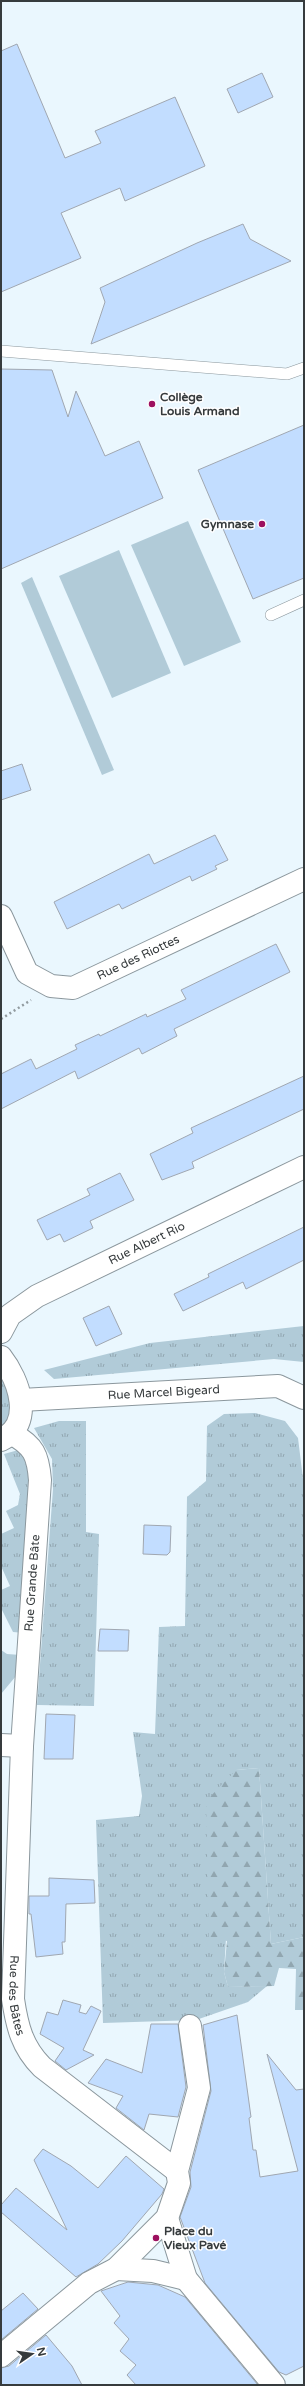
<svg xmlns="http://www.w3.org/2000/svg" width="305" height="2386" font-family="'Varela Round',sans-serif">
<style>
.grass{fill:url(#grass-tufts)}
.forest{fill:url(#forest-firs)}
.park{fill:#b1cbd8}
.building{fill:#c2ddff;stroke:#a0a7b1}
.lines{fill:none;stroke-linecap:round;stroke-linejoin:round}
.service-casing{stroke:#8b979d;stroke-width:12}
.minor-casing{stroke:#8b979d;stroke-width:24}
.path{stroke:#919a9f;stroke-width:2.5;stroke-dasharray:2 3;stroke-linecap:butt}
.service{stroke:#fff;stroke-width:11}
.minor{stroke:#fff;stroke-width:22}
.poi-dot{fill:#9d105f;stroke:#fff;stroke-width:1.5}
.labels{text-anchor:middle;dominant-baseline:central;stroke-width:3;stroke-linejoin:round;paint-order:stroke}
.poi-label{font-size:12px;font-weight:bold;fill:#363b3d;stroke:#fff;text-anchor:start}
.street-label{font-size:12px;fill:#363b3d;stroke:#fff}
</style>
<defs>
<pattern id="grass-tufts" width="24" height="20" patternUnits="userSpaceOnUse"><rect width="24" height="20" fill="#b1cbd8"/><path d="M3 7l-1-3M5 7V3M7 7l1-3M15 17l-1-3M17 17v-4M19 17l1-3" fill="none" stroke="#91a6b0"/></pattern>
<pattern id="forest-firs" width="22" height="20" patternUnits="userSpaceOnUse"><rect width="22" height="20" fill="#b1cbd8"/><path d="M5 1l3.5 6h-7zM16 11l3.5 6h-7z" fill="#91a6b0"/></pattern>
</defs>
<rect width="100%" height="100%" fill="#eaf7fe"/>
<g class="grass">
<polygon points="304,1326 304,1362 274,1359 54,1379 44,1370 150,1343"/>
<path d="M 1,1378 C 9,1396 17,1413 1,1428 Z"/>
<polygon points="255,1413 285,1421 298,1438 304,1487 304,1937 271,1944 259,1768 236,1770 224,1972 228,1987 267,1986 248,2002 196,2020 103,2023 96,1820 139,1816 142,1796 133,1732 155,1734 159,1627 185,1626 187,1497 206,1481 207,1426 224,1414"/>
<polygon points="59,1421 86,1421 86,1532 99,1534 94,1706 37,1705 53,1489 52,1459 34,1428"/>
<polygon points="22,1449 31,1464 24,1633 13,1632 1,1608 1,1590 10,1586 1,1566 1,1534 14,1528 6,1511 18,1505 20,1494 4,1454"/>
</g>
<polygon class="forest" points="259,1768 271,1944 304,1937 304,2010 295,2010 296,1969 279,1968 274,1986 228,1987 224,1972 227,1941 209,1937 206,1801 236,1770"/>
<g class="park">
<polygon points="188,521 241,642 184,666 131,545"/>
<polygon points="119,550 171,673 112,698 59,576"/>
<polygon points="32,577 114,770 102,775 21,583"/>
<polygon points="1,1650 7,1654 21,1655 16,1676 1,1694"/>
</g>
<g class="building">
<polygon points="17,44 65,158 101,143 95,131 175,97 205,166 125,201 120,188 61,213 81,258 1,292 1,51"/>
<polygon points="262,73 273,97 238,113 227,89"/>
<polygon points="243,224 250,239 291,261 91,344 105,302 100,288 197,243"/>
<polygon points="1,369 52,370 68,417 76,391 105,456 139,441 163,498 1,569"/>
<polygon points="304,425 304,578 253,599 198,470"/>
<polygon points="22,764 31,790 1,800 1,771"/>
<polygon points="215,835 228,860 215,866 217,869 192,881 190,876 122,909 119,904 67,929 54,902 149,854 154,864"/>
<polygon points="276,944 290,972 174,1029 177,1036 142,1054 139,1048 78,1079 75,1071 1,1109 1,1074 31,1059 36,1069 77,1049 75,1045 99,1034 100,1036 146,1014 147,1017 186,999 181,990"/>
<polygon points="304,1076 304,1109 192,1162 194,1168 162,1180 150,1154 193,1133 191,1128"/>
<polygon points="120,1173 134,1200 90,1221 93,1228 64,1242 60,1234 47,1240 37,1220 90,1195 87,1189"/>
<polygon points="304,1227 304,1260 246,1289 243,1282 183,1311 174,1294 209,1277 208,1274"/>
<polygon points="109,1306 122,1334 96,1346 83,1318"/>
<polygon points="144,1525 171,1526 170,1552 167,1555 143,1554"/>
<polygon points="100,1629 129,1630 128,1651 98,1651"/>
<polygon points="46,1714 75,1715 73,1759 44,1759"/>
<polygon points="49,1878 94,1880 95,1903 66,1904 65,1942 62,1942 63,1954 36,1957 31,1914 29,1914 29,1896 49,1896"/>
<polygon points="63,2000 81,2005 79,2012 86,2014 91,2006 101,2011 83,2050 94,2055 66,2070 55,2061 64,2048 40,2034 47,2012 58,2015"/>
<polygon points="237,2015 251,2117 249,2118 253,2150 256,2150 260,2177 298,2171 267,2054 296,2090 304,2089 304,2366 286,2375 279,2372 205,2283 180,2217 191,2187 190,2172 211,2091 203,2025"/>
<polygon points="151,2024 178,2024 186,2087 178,2117 149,2114 144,2130 116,2108 123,2096 88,2083 106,2059 142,2073"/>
<polygon points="43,2149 71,2166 98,2188 126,2156 164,2189 162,2194 122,2241 98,2264 76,2277 1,2212 1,2205 16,2188 67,2230 34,2160"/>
<polygon points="128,2282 158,2285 185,2297 258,2385 136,2385 127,2375 136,2365 120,2351 129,2339 114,2323 120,2316 101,2291"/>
<polygon points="23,2293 38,2309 1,2340 1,2311"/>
<polygon points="46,2335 72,2366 82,2385 1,2385 1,2368 9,2366"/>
</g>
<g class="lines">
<defs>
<g id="service">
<polyline points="1,351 287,374 304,368"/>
<polyline points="271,615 304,600"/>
</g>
<g id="minor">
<path id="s1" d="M 1,916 L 27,973 L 51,986 L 73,988 L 304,879"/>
<path id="s2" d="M 1,1332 L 10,1315 L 37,1296 L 304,1167"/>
<path d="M 1,1357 C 19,1380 35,1424 1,1440"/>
<path id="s3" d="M 21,1400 L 278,1386 L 304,1398"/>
<path id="s4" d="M 11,1433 C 34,1446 38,1455 40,1480 L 22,1746 L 13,1999 C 17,2026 22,2047 42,2067 L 177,2171"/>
<polyline points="1,1745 22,1746"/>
<polyline points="167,2218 186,2279 274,2385"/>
<polyline points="116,2269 153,2271 186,2279"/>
<polyline points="1,2356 89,2283 116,2269 167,2218 179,2183 177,2171 199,2088 190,2026"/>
</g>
</defs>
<use href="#service" class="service-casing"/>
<use href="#minor" class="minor-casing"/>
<polyline class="path" points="1,1019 31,1000"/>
<use href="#service" class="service"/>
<use href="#minor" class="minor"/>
</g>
<g class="poi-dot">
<circle cx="152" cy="404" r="4"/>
<circle cx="262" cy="524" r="4"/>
<circle cx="156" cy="2238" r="4"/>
</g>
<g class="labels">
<g class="poi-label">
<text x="160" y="397">Collège<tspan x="160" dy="14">Louis Armand</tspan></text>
<text x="254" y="524" text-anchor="end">Gymnase</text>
<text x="164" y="2231">Place du<tspan x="164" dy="14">Vieux Pavé</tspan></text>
</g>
<g class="street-label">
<text stroke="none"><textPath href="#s1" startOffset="184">Rue des Riottes</textPath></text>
<text stroke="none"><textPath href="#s2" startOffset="174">Rue Albert Rio</textPath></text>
<text stroke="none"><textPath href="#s3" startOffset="143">Rue Marcel Bigeard</textPath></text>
<text transform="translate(32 1583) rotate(-86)">Rue Grande Bâte</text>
<text stroke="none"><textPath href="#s4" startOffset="575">Rue des Bâtes</textPath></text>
</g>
</g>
<rect width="305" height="2386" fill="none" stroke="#363b3d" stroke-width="4"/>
<g transform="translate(32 2354) rotate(77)" stroke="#ffffff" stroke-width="3" paint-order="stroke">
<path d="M0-3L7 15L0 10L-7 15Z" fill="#363b3d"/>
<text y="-6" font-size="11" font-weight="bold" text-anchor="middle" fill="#363b3d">N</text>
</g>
</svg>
